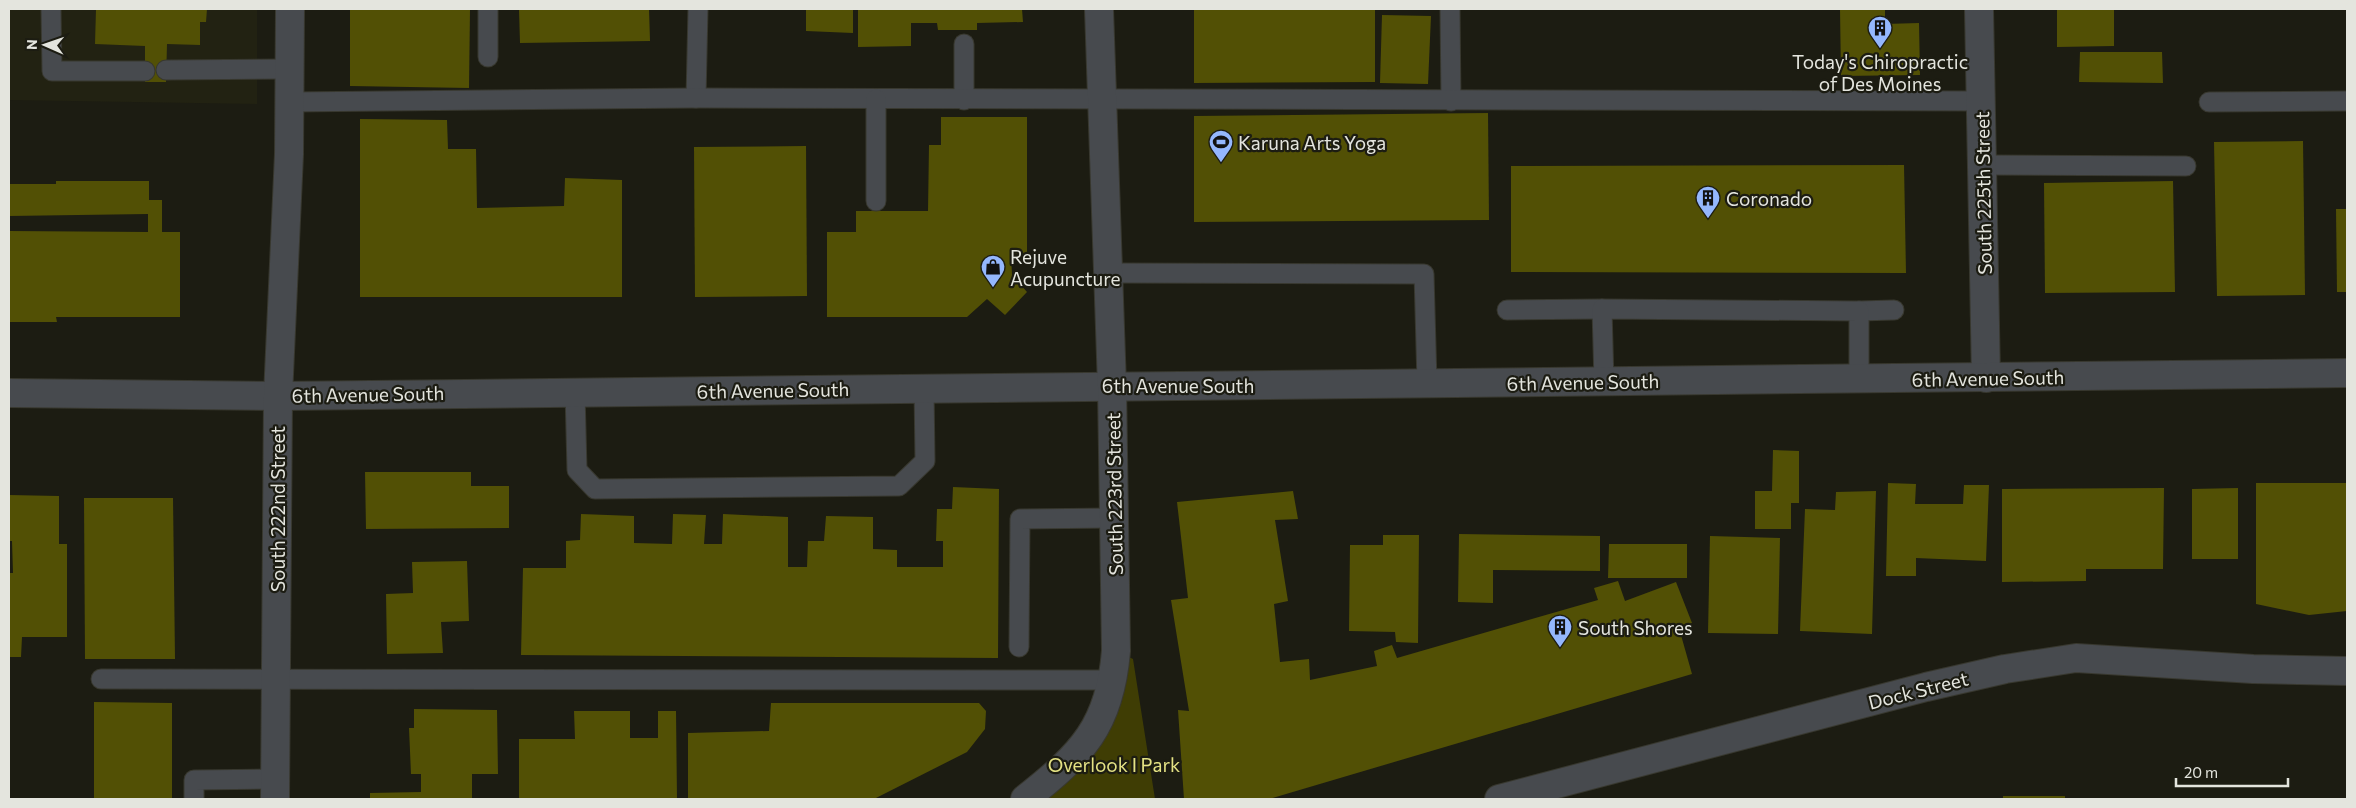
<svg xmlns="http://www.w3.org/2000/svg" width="2356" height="808" font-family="Commissioner,sans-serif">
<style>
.built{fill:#222212}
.green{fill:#3f3d04}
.building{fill:#525005}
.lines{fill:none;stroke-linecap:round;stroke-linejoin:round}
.service-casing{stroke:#38382f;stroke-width:21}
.minor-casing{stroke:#38382f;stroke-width:30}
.service{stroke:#474a4e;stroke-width:19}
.minor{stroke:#474a4e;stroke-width:28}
.labels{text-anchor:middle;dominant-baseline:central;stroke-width:4.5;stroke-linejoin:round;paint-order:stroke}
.poi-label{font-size:19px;fill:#e4e5de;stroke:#1c1c12;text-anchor:start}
.street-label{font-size:19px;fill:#e4e5de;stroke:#1c1c12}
.park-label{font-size:19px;fill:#e4e284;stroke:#1c1c12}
</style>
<rect width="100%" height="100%" fill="#1c1c12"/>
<polygon class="built" points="9,9 257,9 257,104 9,100"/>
<polygon class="green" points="1116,651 1133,659 1155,799 1025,799 1078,753"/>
<g class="building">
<polygon points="96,9 207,9 206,22 200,22 200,45 167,44 166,82 145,82 145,46 95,44"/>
<polygon points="350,9 470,9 469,88 350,86"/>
<polygon points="519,9 649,9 650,41 520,43"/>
<polygon points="806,9 853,9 853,33 806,31"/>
<polygon points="858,9 1022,9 1023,22 977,23 977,30 938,30 937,23 911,23 911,46 858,47"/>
<polygon points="1194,9 1375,9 1375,82 1194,83"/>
<polygon points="1840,9 1885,9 1885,24 1919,23 1920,75 1841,76"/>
<polygon points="2057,9 2114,9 2114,46 2057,47"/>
<polygon points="1382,15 1431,16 1428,84 1380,83"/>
<polygon points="2080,52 2162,52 2163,83 2079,82"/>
<polygon points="1488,113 1489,220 1194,222 1194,116"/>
<polygon points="941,117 1027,117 1027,254 1011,254 1012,275 1027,292 1005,315 987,299 967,317 827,317 827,232 856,232 856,211 928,211 929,145 941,145"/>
<polygon points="360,119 447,120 448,149 476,149 477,208 564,206 565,178 622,180 622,297 360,297"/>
<polygon points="2303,141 2305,295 2217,296 2214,142"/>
<polygon points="806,146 807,296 695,297 694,147"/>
<polygon points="1904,165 1906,273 1511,272 1511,166"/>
<polygon points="56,181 149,181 149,200 162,200 162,232 180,232 180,317 56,317 57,322 9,322 9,231 148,232 148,214 9,216 9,184 56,184"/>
<polygon points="2173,181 2175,292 2045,293 2044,183"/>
<polygon points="2336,209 2347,209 2347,292 2337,292"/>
<polygon points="1773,450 1799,451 1799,503 1791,503 1791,529 1755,529 1755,491 1772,491"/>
<polygon points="365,472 471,472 471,486 509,486 509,528 366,529"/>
<polygon points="1888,483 1916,484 1915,504 1963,504 1964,485 1989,485 1986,561 1916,558 1916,576 1886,576"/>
<polygon points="2256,483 2347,483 2347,611 2309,615 2256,604"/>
<polygon points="953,487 999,489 998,658 521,655 523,568 566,568 566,541 580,540 581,514 634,516 634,543 672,544 673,514 706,515 704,544 722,544 723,514 788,517 788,567 807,567 808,541 824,541 826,516 873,517 873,549 897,550 897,567 943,567 943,541 936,541 937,509 952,509"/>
<polygon points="2164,488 2163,569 2086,569 2086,581 2002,582 2002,489"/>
<polygon points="2238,488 2238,559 2192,559 2192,489"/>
<polygon points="1293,491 1298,519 1275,520 1288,601 1274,604 1280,662 1309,659 1310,680 1377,666 1374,651 1392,645 1397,658 1598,600 1594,588 1618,581 1625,601 1676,582 1692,623 1679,628 1692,674 1269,799 1184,799 1178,710 1189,711 1171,600 1188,598 1177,502"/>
<polygon points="1876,491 1872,634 1800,631 1805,509 1835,510 1836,492"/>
<polygon points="9,495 59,496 59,544 67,544 67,637 22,637 21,657 9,657 9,573 13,573 12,541 9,541"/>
<polygon points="84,498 173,498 175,659 85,659"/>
<polygon points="1459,534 1600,536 1600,571 1493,570 1493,603 1458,602"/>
<polygon points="1383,535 1419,535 1418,643 1396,642 1395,632 1349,631 1350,545 1383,545"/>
<polygon points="1710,536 1780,538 1778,634 1708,633"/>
<polygon points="1609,544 1687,544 1687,578 1608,578"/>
<polygon points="467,561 469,621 441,622 443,653 387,654 386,594 413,593 412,562"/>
<polygon points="94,702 172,703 172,799 94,799"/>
<polygon points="771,703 979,703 986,711 985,729 967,752 874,799 688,799 688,733 769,731"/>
<polygon points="414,709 497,710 498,774 472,774 472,799 370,799 370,793 421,792 421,774 411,774 409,728 414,728"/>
<polygon points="574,711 630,711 630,738 658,738 658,711 676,711 677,799 519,799 519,739 575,739"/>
<rect x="2003" y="796" width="62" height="3"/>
</g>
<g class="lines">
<defs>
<g id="service">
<polyline points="51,9 52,71 145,71"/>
<polyline points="1450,9 1451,101"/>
<polyline points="488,57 488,9"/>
<polyline points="166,70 289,69"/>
<polyline points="696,98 698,9"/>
<polyline points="964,100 964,44"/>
<polyline points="289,102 696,98 1981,101"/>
<polyline points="2209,102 2347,101"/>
<polyline points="1982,165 2186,166"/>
<polyline points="876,201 876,99"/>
<polyline points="1108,273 1424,274 1427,383"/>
<polyline points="1507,310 1602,309"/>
<polyline points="1859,311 1894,310"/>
<polyline points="1604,382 1602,309 1859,311 1859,379"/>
<polyline points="575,392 577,470 595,489 899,486 925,461 924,388"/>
<polyline points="1019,647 1020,519 1114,518"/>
<polyline points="101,679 1114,680"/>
<polyline points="194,799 194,780 275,779"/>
</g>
<g id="minor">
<polyline points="1979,9 1986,378"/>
<polyline points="9,393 278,396 2347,373"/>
<polyline points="275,799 278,396 289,154 290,9"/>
<path d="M 1025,799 C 1082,754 1110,726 1116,651 L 1112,386 L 1099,9"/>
<polyline points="1499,799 1926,687 2005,669 2076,658 2253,669 2347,671"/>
</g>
</defs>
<use href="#service" class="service-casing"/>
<use href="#minor" class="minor-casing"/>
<use href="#service" class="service"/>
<use href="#minor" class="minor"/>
</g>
<defs>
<symbol id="building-pin" viewBox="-11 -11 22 30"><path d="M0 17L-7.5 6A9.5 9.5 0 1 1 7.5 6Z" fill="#94b7fd" stroke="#1c1c12"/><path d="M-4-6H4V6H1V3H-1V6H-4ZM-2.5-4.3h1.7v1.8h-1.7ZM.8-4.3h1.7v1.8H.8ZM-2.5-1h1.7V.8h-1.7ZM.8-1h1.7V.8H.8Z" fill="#111"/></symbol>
<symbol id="stadium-pin" viewBox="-11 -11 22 30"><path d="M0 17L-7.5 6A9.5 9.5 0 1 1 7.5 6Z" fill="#94b7fd" stroke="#1c1c12"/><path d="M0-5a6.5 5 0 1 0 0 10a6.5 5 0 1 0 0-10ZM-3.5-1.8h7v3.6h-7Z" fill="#111"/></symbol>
<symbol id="shop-pin" viewBox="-11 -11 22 30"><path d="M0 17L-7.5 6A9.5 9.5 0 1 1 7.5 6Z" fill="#94b7fd" stroke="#1c1c12"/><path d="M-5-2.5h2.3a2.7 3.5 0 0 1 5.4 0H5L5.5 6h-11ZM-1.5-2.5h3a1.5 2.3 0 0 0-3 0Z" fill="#111"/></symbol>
</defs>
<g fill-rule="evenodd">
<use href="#building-pin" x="1866" y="14" width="28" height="38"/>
<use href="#stadium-pin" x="1207" y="128" width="28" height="38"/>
<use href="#building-pin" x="1694" y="184" width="28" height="38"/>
<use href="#shop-pin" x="979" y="253" width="28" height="38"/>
<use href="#building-pin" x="1546" y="613" width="28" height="38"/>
</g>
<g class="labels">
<g class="poi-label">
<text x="1880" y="61" text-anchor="middle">Today's Chiropractic<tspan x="1880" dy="22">of Des Moines</tspan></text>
<text x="1238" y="142">Karuna Arts Yoga</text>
<text x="1726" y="198">Coronado</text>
<text x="1010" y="256">Rejuve<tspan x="1010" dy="22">Acupuncture</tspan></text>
<text x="1578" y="627">South Shores</text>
</g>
<g class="street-label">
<text transform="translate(1983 193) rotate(-91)">South 225th Street</text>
<text transform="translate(1988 378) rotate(-1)">6th Avenue South</text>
<text transform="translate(1583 382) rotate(-1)">6th Avenue South</text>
<text x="1178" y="385">6th Avenue South</text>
<text transform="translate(773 390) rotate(-1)">6th Avenue South</text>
<text transform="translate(368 394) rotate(-1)">6th Avenue South</text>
<text transform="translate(1114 494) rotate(-91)">South 223rd Street</text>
<text transform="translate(277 509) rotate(-90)">South 222nd Street</text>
<text transform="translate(1918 690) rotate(-14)">Dock Street</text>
</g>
<g class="park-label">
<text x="1114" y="764">Overlook I Park</text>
</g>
</g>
<rect width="2356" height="808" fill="none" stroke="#e4e5de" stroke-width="20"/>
<g transform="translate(45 45) rotate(272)" stroke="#1c1c12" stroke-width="4" paint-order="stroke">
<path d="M0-4L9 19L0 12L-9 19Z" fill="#e4e5de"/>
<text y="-8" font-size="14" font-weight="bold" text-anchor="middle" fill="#e4e5de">N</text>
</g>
<path d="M2176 778v8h112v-8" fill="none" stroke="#e4e5de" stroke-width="2.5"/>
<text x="2184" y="778" font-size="15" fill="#e4e5de" stroke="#1c1c12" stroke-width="4" paint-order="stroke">20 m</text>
</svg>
